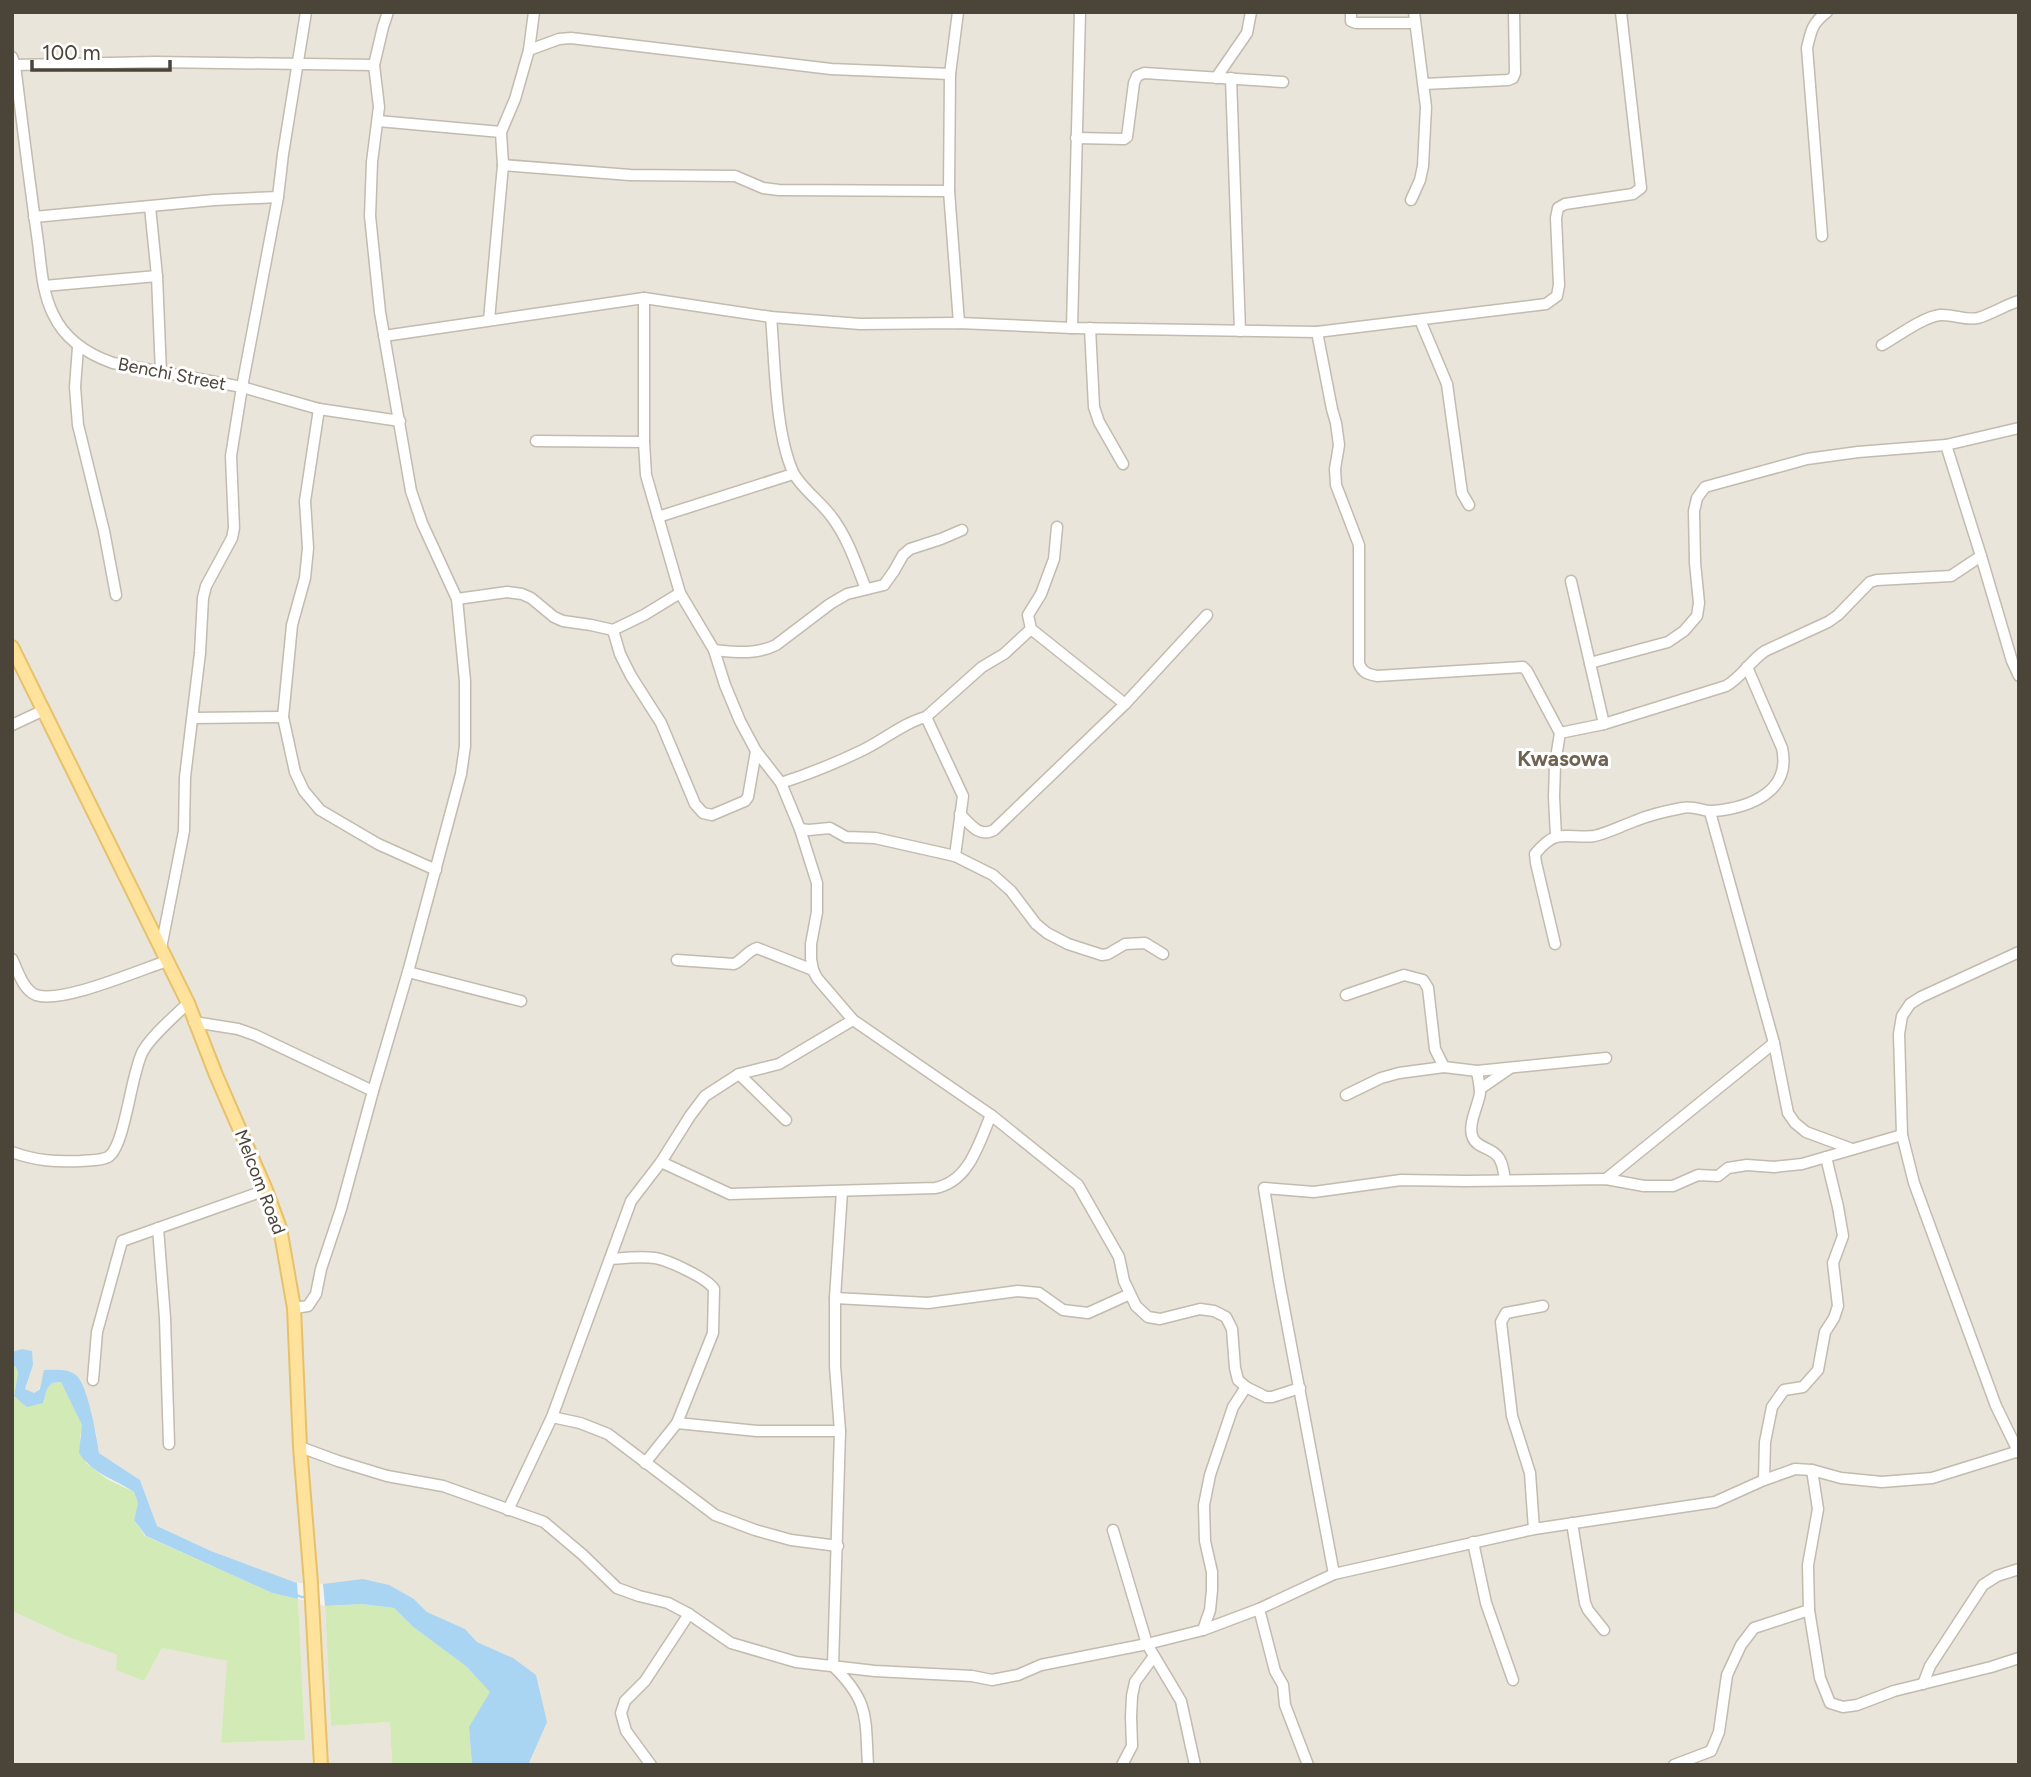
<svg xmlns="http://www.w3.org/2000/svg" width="2031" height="1777" font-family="Figtree,sans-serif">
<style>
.residential{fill:#eae5da}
.green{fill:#d2eab5}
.water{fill:#a9d4f2}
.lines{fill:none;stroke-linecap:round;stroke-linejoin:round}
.stream{stroke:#a9d4f2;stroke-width:2.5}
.minor-casing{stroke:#c2bbae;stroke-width:13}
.major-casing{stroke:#e6c16a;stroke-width:16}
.minor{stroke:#fff;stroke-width:10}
.major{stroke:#ffe39c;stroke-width:12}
.labels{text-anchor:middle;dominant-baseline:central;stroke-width:6;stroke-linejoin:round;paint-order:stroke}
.street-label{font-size:18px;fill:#4b4439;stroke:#fff}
.quarter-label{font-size:21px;font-weight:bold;fill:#6e6250;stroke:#fff}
</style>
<rect width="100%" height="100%" fill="#f6f3ec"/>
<g class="residential">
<polygon points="12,12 2019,12 2019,1765 528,1765 513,1658 477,1642 465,1629 427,1612 414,1599 323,1584 297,1583 211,1551 157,1526 140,1480 99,1453 96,1433 85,1393 61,1369 34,1393 25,1389 33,1365 22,1349 12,1352"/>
<polygon points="298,1599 325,1606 331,1726 390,1722 392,1765 12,1765 12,1611 68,1637 117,1655 144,1681 162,1648 228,1661 221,1743 305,1740"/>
</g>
<g class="green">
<polygon points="12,1365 16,1367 18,1373 14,1396 43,1403 47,1389 52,1383 61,1382 83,1425 80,1437 86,1463 107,1479 134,1492 138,1503 134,1520 145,1536 272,1593 298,1599 305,1740 221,1743 227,1661 162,1648 144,1681 116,1670 117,1655 68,1637 12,1611"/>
<polygon points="362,1604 394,1608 412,1626 467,1667 491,1692 469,1727 472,1765 392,1765 390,1722 331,1726 325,1606"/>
</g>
<g class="water">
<path d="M 22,1349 L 32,1351 L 33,1365 L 25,1389 L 34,1393 L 40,1389 L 44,1370 C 55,1370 68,1368 77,1376 C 88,1387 97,1438 99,1453 L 140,1480 L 157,1526 L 211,1551 L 297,1583 L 298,1599 L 272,1593 L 146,1536 L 134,1520 L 138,1503 L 134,1492 C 113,1478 94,1475 79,1453 L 82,1425 L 61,1382 L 52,1383 L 47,1389 L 43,1403 L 27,1407 L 14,1396 L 18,1373 L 16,1367 L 12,1365 L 12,1352 Z"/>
<polygon points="363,1579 389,1585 414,1599 427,1612 465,1629 477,1642 513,1658 536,1675 547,1722 528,1765 472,1765 469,1727 490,1692 467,1667 412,1626 394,1608 362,1604 325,1606 323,1584"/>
</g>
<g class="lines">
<polyline class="stream" points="295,1594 301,1597 309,1597"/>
<defs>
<g id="minor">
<polyline points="958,12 950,74 949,191 959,323"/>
<polyline points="1351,12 1351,21 1356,23 1414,23"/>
<polyline points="529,50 559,39 571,38 831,69 950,74"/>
<path d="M 12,57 L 15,65 C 22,122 29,178 37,235 C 41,261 41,290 53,314 C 65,340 87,354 113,363 L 242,387 L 319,409 L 400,421"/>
<polyline points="15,65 155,62 374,65"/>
<polyline points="1216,78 1247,33 1251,12"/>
<polyline points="1231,78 1240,331"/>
<polyline points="1424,84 1508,80 1513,78 1515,73 1514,12"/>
<polyline points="378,121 501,132"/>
<polyline points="1076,138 1124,139 1127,137 1134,83 1137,76 1144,73 1283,82"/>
<polyline points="503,165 630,175 735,176 763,188 779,190 949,191"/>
<polyline points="1411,200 1420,180 1423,166 1426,107 1414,12"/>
<polyline points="150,207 157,276 161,373"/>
<polyline points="34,217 214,200 278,197"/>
<path d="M 1822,236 L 1807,48 C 1811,31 1812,23 1827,12"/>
<polyline points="44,286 157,276"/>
<polyline points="644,298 644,442 646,475 680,593 714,650 725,685 740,721 756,751 781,783 800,829 817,883 817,912 811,944 811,959 813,970 817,978 853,1020 991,1115 1078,1185 1119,1257 1124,1281 1136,1306 1148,1317 1160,1319 1200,1309 1214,1311 1226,1317 1232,1329 1235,1368 1238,1380 1246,1387 1266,1397 1272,1397 1300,1388"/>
<path d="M 771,317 C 775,361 775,432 793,472 C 800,487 821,502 831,516 C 848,538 856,564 866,589"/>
<polyline points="489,320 503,165 501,132 515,99 529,50 534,12"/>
<polyline points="1420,320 1447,384 1462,493 1469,505"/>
<polyline points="1072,328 1080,12"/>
<polyline points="1090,328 1094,407 1099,422 1123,464"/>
<path d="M 1317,332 L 1332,409 L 1336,423 L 1339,445 L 1335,469 L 1336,485 L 1359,545 L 1359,664 C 1363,673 1368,674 1377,676 L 1523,667 L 1527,671 L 1560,733 L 1555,764 L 1554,797 L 1556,837"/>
<polyline points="384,336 644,298 771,317 860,324 959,323 1072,328 1317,332 1546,304 1557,296 1559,285 1556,218 1558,208 1565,204 1633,194 1641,188 1621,12"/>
<path d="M 1882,345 C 1898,336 1923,317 1940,315 C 1954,314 1965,321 1978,318 C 1992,314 2005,305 2019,301"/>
<polyline points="78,347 75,387 78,425 104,531 116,595"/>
<polyline points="319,409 305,501 308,548 305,578 292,625 283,717 295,772 304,791 320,810 378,844 436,870"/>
<polyline points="536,441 644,442"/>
<polyline points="1946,445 1981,556 2012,661 2019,676"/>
<polyline points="658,517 793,474"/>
<polyline points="1571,581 1604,724"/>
<polyline points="457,599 507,592 522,594 531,598 554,617 563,621 591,625 613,630 644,615 680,593"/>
<polyline points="1031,629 1028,615 1041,594 1054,559 1057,527"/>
<polyline points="613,630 620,654 631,676 661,723 695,804 703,813 712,815 745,801 748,797 756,751"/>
<path d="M 714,650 C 735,652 756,655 776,645 L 830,604 L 847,594 L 884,585 L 894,571 L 903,555 L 910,549 L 941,539 L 962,530"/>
<polyline points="1590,663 1668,642 1684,631 1697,616 1699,603 1695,563 1694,511 1697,498 1705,487 1807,459 1858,452 1946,445 2019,428"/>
<polyline points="926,717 963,796 955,856"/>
<polyline points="193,718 283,717"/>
<polyline points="12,725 44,710"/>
<path d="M 1560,733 L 1604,724 L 1726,686 C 1741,678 1750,661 1765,651 L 1828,622 L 1838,615 L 1870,582 L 1877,580 L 1951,576 L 1981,556"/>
<path d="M 781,783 C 809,774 836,763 863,750 C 884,740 903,723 926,717 L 982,667 L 1004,654 L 1031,629 L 1125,704"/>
<polyline points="1710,812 1774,1043 1788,1113 1795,1123 1806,1132 1852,1149"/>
<path d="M 960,814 C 970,824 979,838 994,830 L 1125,704 L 1207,615"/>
<polyline points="800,829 809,830 830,828 846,837 875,838 955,856 993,875 1011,891 1036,924 1047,933 1068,944 1102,955 1108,954 1125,944 1145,943 1163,954"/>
<path d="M 1555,944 L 1536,863 L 1535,854 C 1540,848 1549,839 1556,837 C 1565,834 1583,838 1594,836 C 1608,833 1621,826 1635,821 C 1649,815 1666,811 1682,808 C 1695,805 1703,812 1713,811 C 1749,808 1792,792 1782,748 L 1747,667"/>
<polyline points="161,948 184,831 185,777 200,653 203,598 206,586 232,538 234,528 231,456 242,387 278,197 283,154 306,12"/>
<polyline points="2019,952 1921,997 1910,1004 1902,1016 1899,1034 1902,1135 1914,1183 1996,1406 2019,1453"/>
<path d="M 12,959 C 18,971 23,990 36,995 C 62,1004 139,970 167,961"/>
<path d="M 677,960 L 734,964 C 743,960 747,951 757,948 L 813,970"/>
<polyline points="408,972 521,1001"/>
<polyline points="1346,995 1404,975 1423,980 1428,988 1435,1049 1444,1067"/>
<polyline points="194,1022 238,1029 255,1035 373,1091"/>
<path d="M 1477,1071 C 1478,1078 1480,1086 1480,1093 C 1478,1107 1467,1125 1473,1138 C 1477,1148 1493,1148 1499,1158 C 1503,1164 1504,1173 1505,1180"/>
<polyline points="739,1074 786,1120"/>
<polyline points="1480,1089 1509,1069"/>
<polyline points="1346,1095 1381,1078 1399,1073 1444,1067 1477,1071 1606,1058"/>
<path d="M 12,1152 C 36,1161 56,1162 81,1161 C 90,1160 100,1161 108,1157 C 125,1148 131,1072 143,1051 C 152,1035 174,1017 188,1003"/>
<path d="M 661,1162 L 730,1194 L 935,1188 C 969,1182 979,1143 991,1115"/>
<polyline points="1606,1179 1774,1043"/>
<path d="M 842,1191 L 835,1298 L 835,1366 L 840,1431 L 833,1666 C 870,1702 865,1717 868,1765"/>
<polyline points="158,1228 165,1318 169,1444"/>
<path d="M 610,1259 C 624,1258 640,1256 655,1258 C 668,1260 707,1278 714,1289 L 713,1333 L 677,1423 L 645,1463"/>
<polyline points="835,1298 928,1303 1018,1291 1039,1293 1063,1310 1088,1313 1130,1294"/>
<polyline points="294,1308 308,1306 316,1294 321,1269 341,1209 373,1091 408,972 461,774 465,746 465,681 457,599 422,523 411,491 380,312 370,216 372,162 379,107 374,65 383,27 388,12"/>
<polyline points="93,1380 97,1332 122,1241 266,1190"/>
<polyline points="552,1417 580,1423 608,1434 715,1515 755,1530 791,1540 838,1546"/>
<polyline points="677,1423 757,1431 840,1431"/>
<polyline points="300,1447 338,1461 387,1476 443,1486 544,1522 583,1555 617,1588 639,1596 668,1603 689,1614 731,1643 796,1662 875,1671 972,1676 992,1680 1018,1675 1041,1665 1147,1644 1203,1630 1259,1609 1334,1574 1534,1529 1715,1502 1764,1480 1795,1469 1812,1470 1841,1478 1882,1482 1932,1478 2019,1451"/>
<polyline points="1812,1470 1818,1509 1808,1565 1809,1610 1820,1678 1830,1703 1843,1707 1857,1705 1894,1691 1991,1667 2019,1658"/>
<polyline points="1764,1480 1765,1442 1772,1407 1784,1390 1803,1387 1818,1370 1825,1332 1834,1318 1838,1306 1833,1263 1843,1236 1838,1207 1826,1157"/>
<polyline points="508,1510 552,1417 631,1201 661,1162 690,1116 705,1096 739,1074 779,1064 853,1020"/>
<polyline points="1572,1523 1585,1603 1588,1610 1604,1630"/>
<polyline points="1534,1529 1530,1473 1512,1416 1501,1322 1506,1313 1543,1306"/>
<polyline points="1113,1530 1147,1644 1181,1701 1195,1765"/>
<polyline points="1473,1542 1486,1603 1513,1680"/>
<polyline points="1334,1574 1279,1281 1264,1188 1314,1192 1401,1180 1466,1181 1606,1179 1644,1186 1673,1186 1698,1175 1718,1176 1728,1168 1747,1165 1774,1167 1802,1164 1902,1135"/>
<polyline points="1259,1609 1275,1671 1283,1685 1285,1705 1308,1765"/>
<polyline points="1203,1630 1210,1610 1212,1590 1212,1572 1205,1541 1204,1505 1210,1475 1233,1407 1246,1387"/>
<polyline points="1923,1684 1930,1666 1983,1585 1997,1576 2019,1569"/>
<polyline points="651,1765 626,1731 621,1713 625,1701 645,1681 689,1614"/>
<polyline points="1122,1765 1132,1746 1131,1717 1132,1696 1135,1682 1154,1656"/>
<polyline points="1674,1765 1711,1751 1719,1732 1727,1675 1741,1645 1754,1628 1809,1610"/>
</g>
<polyline id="major" points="12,647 188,1003 216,1075 266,1190 280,1228 294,1308 300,1447 311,1583 321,1765"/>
</defs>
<use href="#minor" class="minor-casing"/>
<use href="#major" class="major-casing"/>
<use href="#minor" class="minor"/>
<use href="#major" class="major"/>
</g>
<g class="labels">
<g class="street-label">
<text transform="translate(172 374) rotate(11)">Benchi Street</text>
<text transform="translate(260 1182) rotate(69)">Melcom Road</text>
</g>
<g class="quarter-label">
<text x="1563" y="758">Kwasowa</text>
</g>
</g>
<rect width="2031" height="1777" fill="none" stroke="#4b4439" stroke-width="28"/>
<path d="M32 60v10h138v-10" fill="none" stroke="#4b4439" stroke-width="3.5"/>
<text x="42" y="60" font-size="21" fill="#4b4439" stroke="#ffffff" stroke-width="5" paint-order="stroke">100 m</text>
</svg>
